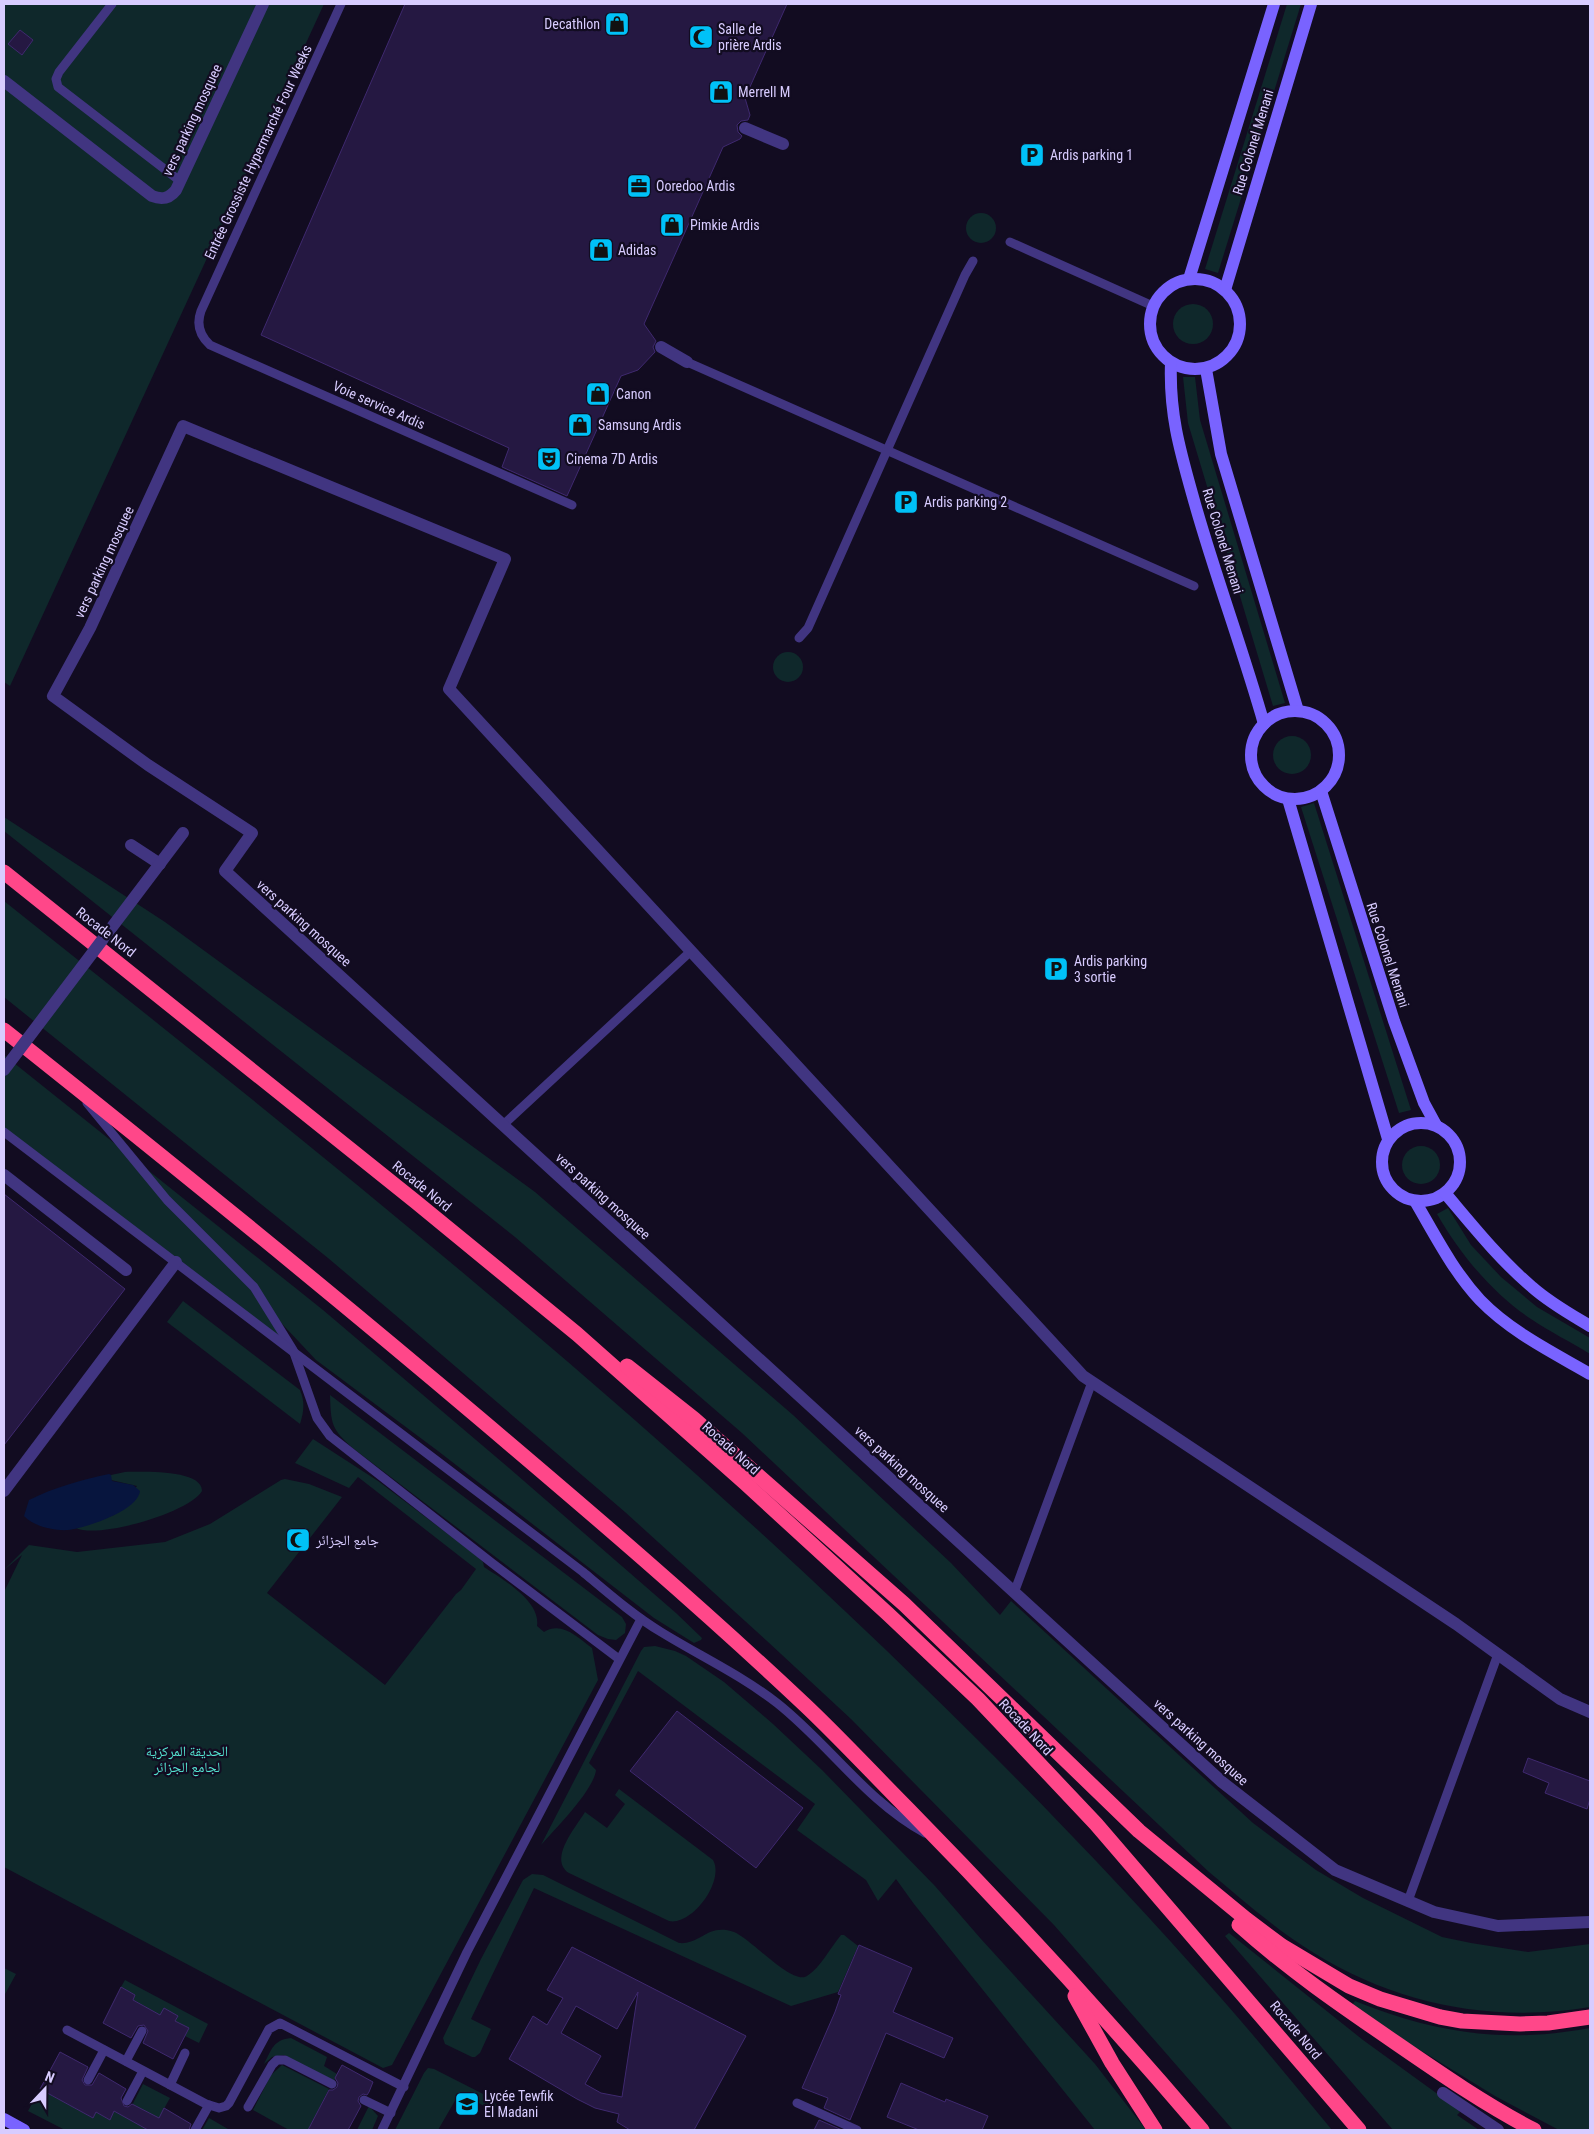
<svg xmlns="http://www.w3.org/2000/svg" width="1594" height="2134" font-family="'Roboto Condensed','Noto Naskh Arabic',sans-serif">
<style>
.green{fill:#0f282b}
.water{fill:#07153e}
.building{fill:#251842;stroke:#3f296f;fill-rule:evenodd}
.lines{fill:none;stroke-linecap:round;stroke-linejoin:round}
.lane{stroke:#413581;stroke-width:9}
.street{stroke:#413581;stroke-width:12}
.secondary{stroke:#7963ff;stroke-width:12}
.highway{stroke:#ff4789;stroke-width:15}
.street-bridge{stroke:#413581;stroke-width:12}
.labels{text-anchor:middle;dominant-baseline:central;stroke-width:4.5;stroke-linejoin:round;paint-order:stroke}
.poi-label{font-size:14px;fill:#d8ccff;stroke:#120c21;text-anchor:start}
.street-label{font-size:14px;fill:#d8ccff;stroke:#120c21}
.park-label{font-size:14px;fill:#54e2d0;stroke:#120c21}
</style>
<rect width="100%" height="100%" fill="#120c21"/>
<g class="green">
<polygon points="4,4 324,4 10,686 4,682"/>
<polygon points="1287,4 1301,4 1218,273 1205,269"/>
<circle cx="981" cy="228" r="15"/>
<circle cx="1193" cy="324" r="20"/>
<polygon points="1183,377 1195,377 1200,420 1285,703 1273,706 1188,423"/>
<circle cx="788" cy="667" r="15"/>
<circle cx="1292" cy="755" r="19"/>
<polygon points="1314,803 1411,1110 1399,1113 1301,807"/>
<path d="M 4,817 L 165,922 L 535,1192 L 793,1415 L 951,1563 L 1000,1615 L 1011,1601 L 1253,1823 L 1316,1870 L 1363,1898 L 1442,1937 L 1471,1943 L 1528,1952 L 1590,1944 L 1590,2007 C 1493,2023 1398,2005 1314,1953 C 1276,1930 1243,1900 1209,1872 L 742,1433 L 515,1237 L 4,831 Z"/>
<path d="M 4,901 C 320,1152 636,1405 925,1688 C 1027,1787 1127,1891 1221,1998 C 1259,2041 1295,2086 1332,2130 L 1233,2130 L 1054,1925 L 851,1719 L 767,1641 L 625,1512 L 400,1319 L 328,1258 L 4,997 Z"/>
<polygon points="4,1055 323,1310 509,1468 676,1613 702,1638 701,1640 694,1643 654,1618 438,1451 316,1360 270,1311 293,1350 4,1132"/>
<circle cx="1421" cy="1165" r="19"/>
<path d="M 1448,1208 L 1471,1245 L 1501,1277 L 1537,1307 L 1590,1338 L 1590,1354 C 1571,1342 1550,1332 1531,1319 C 1492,1293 1460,1254 1437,1214 Z"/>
<path d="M 183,1301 L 300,1390 C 305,1402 304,1411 300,1424 L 167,1322 Z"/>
<path d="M 330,1395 L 622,1617 L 626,1624 L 625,1633 L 616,1640 L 608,1639 L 598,1635 L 354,1449 C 331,1429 331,1424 330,1395 Z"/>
<path d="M 313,1439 L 378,1481 L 477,1556 L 483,1562 L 484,1567 C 502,1579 541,1601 537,1626 L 544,1632 C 562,1621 577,1637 592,1648 L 598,1680 L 392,2065 L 383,2068 L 4,1867 L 4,1592 L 22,1555 L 4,1570 L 29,1545 L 77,1552 L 165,1542 L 210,1524 L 281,1480 L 285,1479 L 309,1484 L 342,1497 L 267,1593 L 385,1685 L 456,1594 L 461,1590 L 476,1569 L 358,1477 L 349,1488 L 295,1463 Z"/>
<path d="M 125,1472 C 141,1472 202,1469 202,1491 C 189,1513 98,1539 76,1528 L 114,1515 L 137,1486 L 111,1480 L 111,1475 Z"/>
<path d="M 655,1646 L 675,1651 L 686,1656 L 724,1682 L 773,1724 L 822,1770 L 935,1886 L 981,1939 L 1095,2064 L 1146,2130 L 1095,2130 L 914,1904 L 896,1879 L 878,1901 L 866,1880 L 797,1830 L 815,1804 L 638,1671 L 589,1763 L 596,1770 C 594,1790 555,1829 541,1845 L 641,1651 L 644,1647 Z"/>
<path d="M 619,1789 L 713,1860 C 725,1881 692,1926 669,1921 L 569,1873 C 548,1859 576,1827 585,1812 L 607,1828 L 625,1804 L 615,1795 Z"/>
<path d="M 532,1874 L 543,1875 L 679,1943 C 701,1945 707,1923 734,1932 C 750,1938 793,1986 807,1976 C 821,1967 830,1948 841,1935 L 844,1935 L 858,1946 L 838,1992 L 791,2006 L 534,1888 L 471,2019 L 491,2029 L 480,2053 L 475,2057 L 472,2057 L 445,2044 L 443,2038 L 481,1959 L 523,1880 Z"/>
<polygon points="1229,1933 1363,2040 1450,2103 1460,2112 1457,2115 1479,2130 1393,2130 1225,1936"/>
<polygon points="4,1968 16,1974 4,1996"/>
<polygon points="125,1980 208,2024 199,2043 185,2036 189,2028 175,2021 178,2016 164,2008 157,2022 143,2015 146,2007 133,2000 135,1995 121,1987"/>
<path d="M 1355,2001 C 1435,2033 1504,2044 1590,2028 L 1590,2130 L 1559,2130 L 1495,2096 L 1407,2042 L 1352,2005 Z"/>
<path d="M 291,2038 L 327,2057 L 324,2066 L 337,2074 L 334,2081 L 284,2055 L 272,2057 L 264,2064 C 272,2049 273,2040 291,2038 Z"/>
<polygon points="282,2065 329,2089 308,2130 289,2130 253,2110 271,2075"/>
<polygon points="428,2068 434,2069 493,2099 496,2105 494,2112 460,2092 438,2130 395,2130 424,2073"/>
<polygon points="143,2084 170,2098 152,2130 65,2130 28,2111 40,2089 93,2118 96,2112 110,2120 114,2111 126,2117"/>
<polygon points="369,2106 378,2116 372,2130 357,2130"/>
<polygon points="209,2118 228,2129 227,2130 202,2130"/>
</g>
<path class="water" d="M 109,1474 L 111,1475 L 112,1481 L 133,1485 L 140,1491 C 138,1511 85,1528 68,1530 C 54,1531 33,1526 24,1516 L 29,1500 C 55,1487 81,1480 109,1474 Z"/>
<g class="building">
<polygon points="405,4 787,4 745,98 750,115 748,120 741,121 737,125 738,132 742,136 740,139 723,147 644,324 656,341 653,347 655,352 638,370 621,376 567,496 502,467 509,448 261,335"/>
<polygon points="20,30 33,40 22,55 8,44"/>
<polygon points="4,1194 125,1289 4,1445"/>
<polygon points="677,1711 803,1808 756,1868 630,1771"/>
<polygon points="1528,1758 1590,1781 1590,1799 1587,1809 1545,1793 1549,1783 1523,1772"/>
<polygon points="859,1945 912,1968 893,2012 953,2038 944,2058 886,2033 850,2120 824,2108 828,2098 802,2088 835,2012 841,1995 838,1994"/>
<path d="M 572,1947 L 746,2036 L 694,2130 L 630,2130 L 617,2122 L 619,2114 L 595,2108 L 577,2099 L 509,2059 L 533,2016 L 547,2025 L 563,1998 L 547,1990 ZM 638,1992 L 622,2097 L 601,2093 L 585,2084 L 601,2056 L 561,2033 L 576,2006 L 617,2029 Z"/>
<polygon points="121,1987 135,1995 133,2000 160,2015 164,2008 178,2016 175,2021 189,2028 173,2059 143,2043 148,2031 144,2025 138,2026 131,2038 103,2023"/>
<polygon points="60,2052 88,2067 82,2080 85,2085 92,2085 99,2073 126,2089 121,2098 124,2106 128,2107 132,2104 159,2118 164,2108 191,2124 189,2130 148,2130 114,2111 110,2120 96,2112 93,2118 40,2089"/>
<polygon points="342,2065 373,2082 369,2092 367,2095 363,2094 359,2097 358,2101 361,2106 348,2130 308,2130 329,2090 333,2090 337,2087 338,2083 335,2078"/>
<polygon points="901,2083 945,2102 946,2099 988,2116 982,2130 919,2130 887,2117"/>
<polygon points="819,2120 842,2130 814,2130"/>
</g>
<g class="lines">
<g class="lane">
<polyline points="112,4 59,72 56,79 58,87 180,181"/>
<path d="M 341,4 L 201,311 C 196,325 200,336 210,345 L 572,505"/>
<polyline points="1010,242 1153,306"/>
<polyline points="687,362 1194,586"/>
<polyline points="799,638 808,628 965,275 973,261"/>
<polyline points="87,1103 167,1200 254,1287 293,1350 317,1418 330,1436 492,1563 619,1659"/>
<polyline points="503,1125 691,951"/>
<path d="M 4,1132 L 583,1572 C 608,1593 633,1615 661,1632 C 700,1656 741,1675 777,1703 C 829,1744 866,1801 925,1833"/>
<polyline points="1014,1593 1092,1382"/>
<polyline points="1408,1901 1498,1654"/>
<polyline points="67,2030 206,2104 219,2108 226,2106 229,2103 269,2029 280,2023 404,2087"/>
<polyline points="126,2061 142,2031"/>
<polyline points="88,2080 104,2050"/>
<polyline points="170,2085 185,2053"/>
<polyline points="364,2100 391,2113"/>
<polyline points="127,2101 143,2071"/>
<polyline points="797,2103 857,2130"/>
<polyline points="248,2107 272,2065 277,2060 285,2060 332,2084"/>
<polyline points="195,2130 209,2105"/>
<polyline points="382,2130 467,1952 641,1619"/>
</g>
<g class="street">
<path d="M 4,81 L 152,196 C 162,200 169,199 176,190 L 263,4"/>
<polyline points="745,128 783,144"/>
<polyline points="661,347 687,362"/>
<polyline points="131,845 160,864"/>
<polyline points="4,1175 126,1270"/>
<polyline points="4,1491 176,1262"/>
<polyline points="1590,1712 1560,1699 1456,1624 1083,1376 449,689 505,559 183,426 90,628 53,696 148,765 252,833 225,871 1222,1782 1335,1870 1434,1912 1498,1926 1590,1922"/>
<polyline points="1443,2093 1498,2130"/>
</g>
<g class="secondary">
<circle cx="1195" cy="324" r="45"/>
<polyline points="1189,279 1274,4"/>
<polyline points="1225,290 1311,4"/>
<path d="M 1171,363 C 1169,416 1181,454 1195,504 C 1216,578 1243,650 1264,724"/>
<polyline points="1206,369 1221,454 1298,711"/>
<circle cx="1295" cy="755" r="44"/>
<polyline points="1321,791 1394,1021 1424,1103 1436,1125"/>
<polyline points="1288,799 1388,1139"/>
<circle cx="1421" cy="1162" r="39"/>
<path d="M 1445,1193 C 1473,1226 1500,1260 1532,1287 C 1550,1303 1570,1314 1590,1326"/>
<path d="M 1415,1201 C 1435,1235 1453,1271 1480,1300 C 1511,1332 1552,1352 1590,1374"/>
<polyline points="4,2119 24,2130"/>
</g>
<g class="highway">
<polyline points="4,872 416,1202 577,1334 745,1483 888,1614 978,1699 1096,1824 1359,2130"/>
<path d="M 4,1030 C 164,1157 323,1286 479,1418 C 590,1512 700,1606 805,1705 C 841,1739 874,1775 909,1810 C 1010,1913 1108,2020 1202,2130"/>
<polyline points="627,1366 694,1419 904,1604 1139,1831 1246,1919 1282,1946 1349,1986 1380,1999 1440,2017 1462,2021 1520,2024 1548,2023 1590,2017"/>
<path d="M 1239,1925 C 1288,1969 1342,2006 1396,2043 C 1441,2074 1486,2105 1534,2130"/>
<polyline points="1075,1996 1112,2063 1155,2130"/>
</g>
<polyline class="street-bridge" points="4,1070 183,833"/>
</g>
<defs>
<symbol id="shop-square" viewBox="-11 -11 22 22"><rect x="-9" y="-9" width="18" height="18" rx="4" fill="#00c1f7" stroke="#120c21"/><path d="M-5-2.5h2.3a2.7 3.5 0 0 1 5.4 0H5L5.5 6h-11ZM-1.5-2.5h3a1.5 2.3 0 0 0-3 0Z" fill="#111"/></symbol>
<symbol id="mosque-square" viewBox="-11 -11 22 22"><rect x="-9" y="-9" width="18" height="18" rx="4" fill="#00c1f7" stroke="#120c21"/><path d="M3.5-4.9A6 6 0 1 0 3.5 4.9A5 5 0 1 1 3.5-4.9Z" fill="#111"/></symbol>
<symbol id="parking-square" viewBox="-11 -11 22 22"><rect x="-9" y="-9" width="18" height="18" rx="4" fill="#00c1f7" stroke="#120c21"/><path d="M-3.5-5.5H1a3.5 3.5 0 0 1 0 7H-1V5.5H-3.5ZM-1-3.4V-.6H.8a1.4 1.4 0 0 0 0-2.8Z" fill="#111"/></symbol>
<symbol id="office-square" viewBox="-11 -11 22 22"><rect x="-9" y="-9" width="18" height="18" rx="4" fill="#00c1f7" stroke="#120c21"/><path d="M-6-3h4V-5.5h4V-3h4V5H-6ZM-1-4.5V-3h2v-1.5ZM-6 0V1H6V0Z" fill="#111"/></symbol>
<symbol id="theatre-square" viewBox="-11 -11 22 22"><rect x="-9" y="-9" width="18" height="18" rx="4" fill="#00c1f7" stroke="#120c21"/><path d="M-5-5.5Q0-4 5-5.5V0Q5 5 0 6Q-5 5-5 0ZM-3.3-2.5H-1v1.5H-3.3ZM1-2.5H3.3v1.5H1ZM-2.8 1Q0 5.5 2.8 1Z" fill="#111"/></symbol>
<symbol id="school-square" viewBox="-11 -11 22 22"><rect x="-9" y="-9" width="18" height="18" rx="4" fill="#00c1f7" stroke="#120c21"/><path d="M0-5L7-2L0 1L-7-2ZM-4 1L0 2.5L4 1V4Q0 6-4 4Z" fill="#111"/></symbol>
</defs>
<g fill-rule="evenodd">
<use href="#shop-square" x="603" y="10" width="28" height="28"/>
<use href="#mosque-square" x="687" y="23" width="28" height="28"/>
<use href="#shop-square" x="707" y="78" width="28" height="28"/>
<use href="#parking-square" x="1018" y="141" width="28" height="28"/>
<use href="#office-square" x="625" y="172" width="28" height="28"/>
<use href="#shop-square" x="658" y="211" width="28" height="28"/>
<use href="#shop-square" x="587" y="236" width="28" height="28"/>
<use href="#shop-square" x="584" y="380" width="28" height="28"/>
<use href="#shop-square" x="566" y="411" width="28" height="28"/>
<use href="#theatre-square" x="535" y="445" width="28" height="28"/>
<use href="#parking-square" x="892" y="488" width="28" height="28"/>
<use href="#parking-square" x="1042" y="955" width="28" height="28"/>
<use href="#mosque-square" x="284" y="1526" width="28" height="28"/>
<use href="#school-square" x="453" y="2090" width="28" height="28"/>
</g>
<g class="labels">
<g class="poi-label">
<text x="600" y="24" text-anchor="end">Decathlon</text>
<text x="718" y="29">Salle de<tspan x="718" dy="16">prière Ardis</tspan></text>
<text x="738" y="92">Merrell M</text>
<text x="1050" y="155">Ardis parking 1</text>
<text x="656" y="186">Ooredoo Ardis</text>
<text x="690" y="225">Pimkie Ardis</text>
<text x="618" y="250">Adidas</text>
<text x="616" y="394">Canon</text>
<text x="598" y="425">Samsung Ardis</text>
<text x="566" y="459">Cinema 7D Ardis</text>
<text x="924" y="502">Ardis parking 2</text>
<text x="1074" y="961">Ardis parking<tspan x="1074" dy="16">3 sortie</tspan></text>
<text x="316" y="1540">جامع الجزائر</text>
<text x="484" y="2096">Lycée Tewfik<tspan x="484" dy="16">El Madani</tspan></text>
</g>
<g class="street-label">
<text transform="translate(192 120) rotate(-65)">vers parking mosquee</text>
<text transform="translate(1253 142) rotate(-73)">Rue Colonel Menani</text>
<text transform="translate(258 152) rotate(-65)">Entrée Grossiste Hypermarché Four Weeks</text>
<text transform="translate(379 405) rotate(24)">Voie service Ardis</text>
<text transform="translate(1223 541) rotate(73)">Rue Colonel Menani</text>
<text transform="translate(104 562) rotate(-65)">vers parking mosquee</text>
<text transform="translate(304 923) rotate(42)">vers parking mosquee</text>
<text transform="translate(106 932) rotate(38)">Rocade Nord</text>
<text transform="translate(1388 955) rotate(72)">Rue Colonel Menani</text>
<text transform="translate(422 1186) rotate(39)">Rocade Nord</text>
<text transform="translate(603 1196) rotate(42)">vers parking mosquee</text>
<text transform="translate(731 1448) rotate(42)">Rocade Nord</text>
<text transform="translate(902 1469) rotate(42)">vers parking mosquee</text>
<text transform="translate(1026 1727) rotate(47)">Rocade Nord</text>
<text transform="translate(1201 1742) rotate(42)">vers parking mosquee</text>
<text transform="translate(1296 2030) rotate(50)">Rocade Nord</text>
</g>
<g class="park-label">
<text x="187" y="1751">الحديقة المركزية<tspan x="187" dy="16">لجامع الجزائر</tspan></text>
</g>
</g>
<rect width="1594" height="2134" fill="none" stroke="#d8ccff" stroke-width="10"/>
<g transform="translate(45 2089) rotate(22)" stroke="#120c21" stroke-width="4" paint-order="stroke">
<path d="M0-4L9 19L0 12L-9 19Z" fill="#d8ccff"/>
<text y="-8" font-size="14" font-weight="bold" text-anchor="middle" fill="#d8ccff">N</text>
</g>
</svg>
